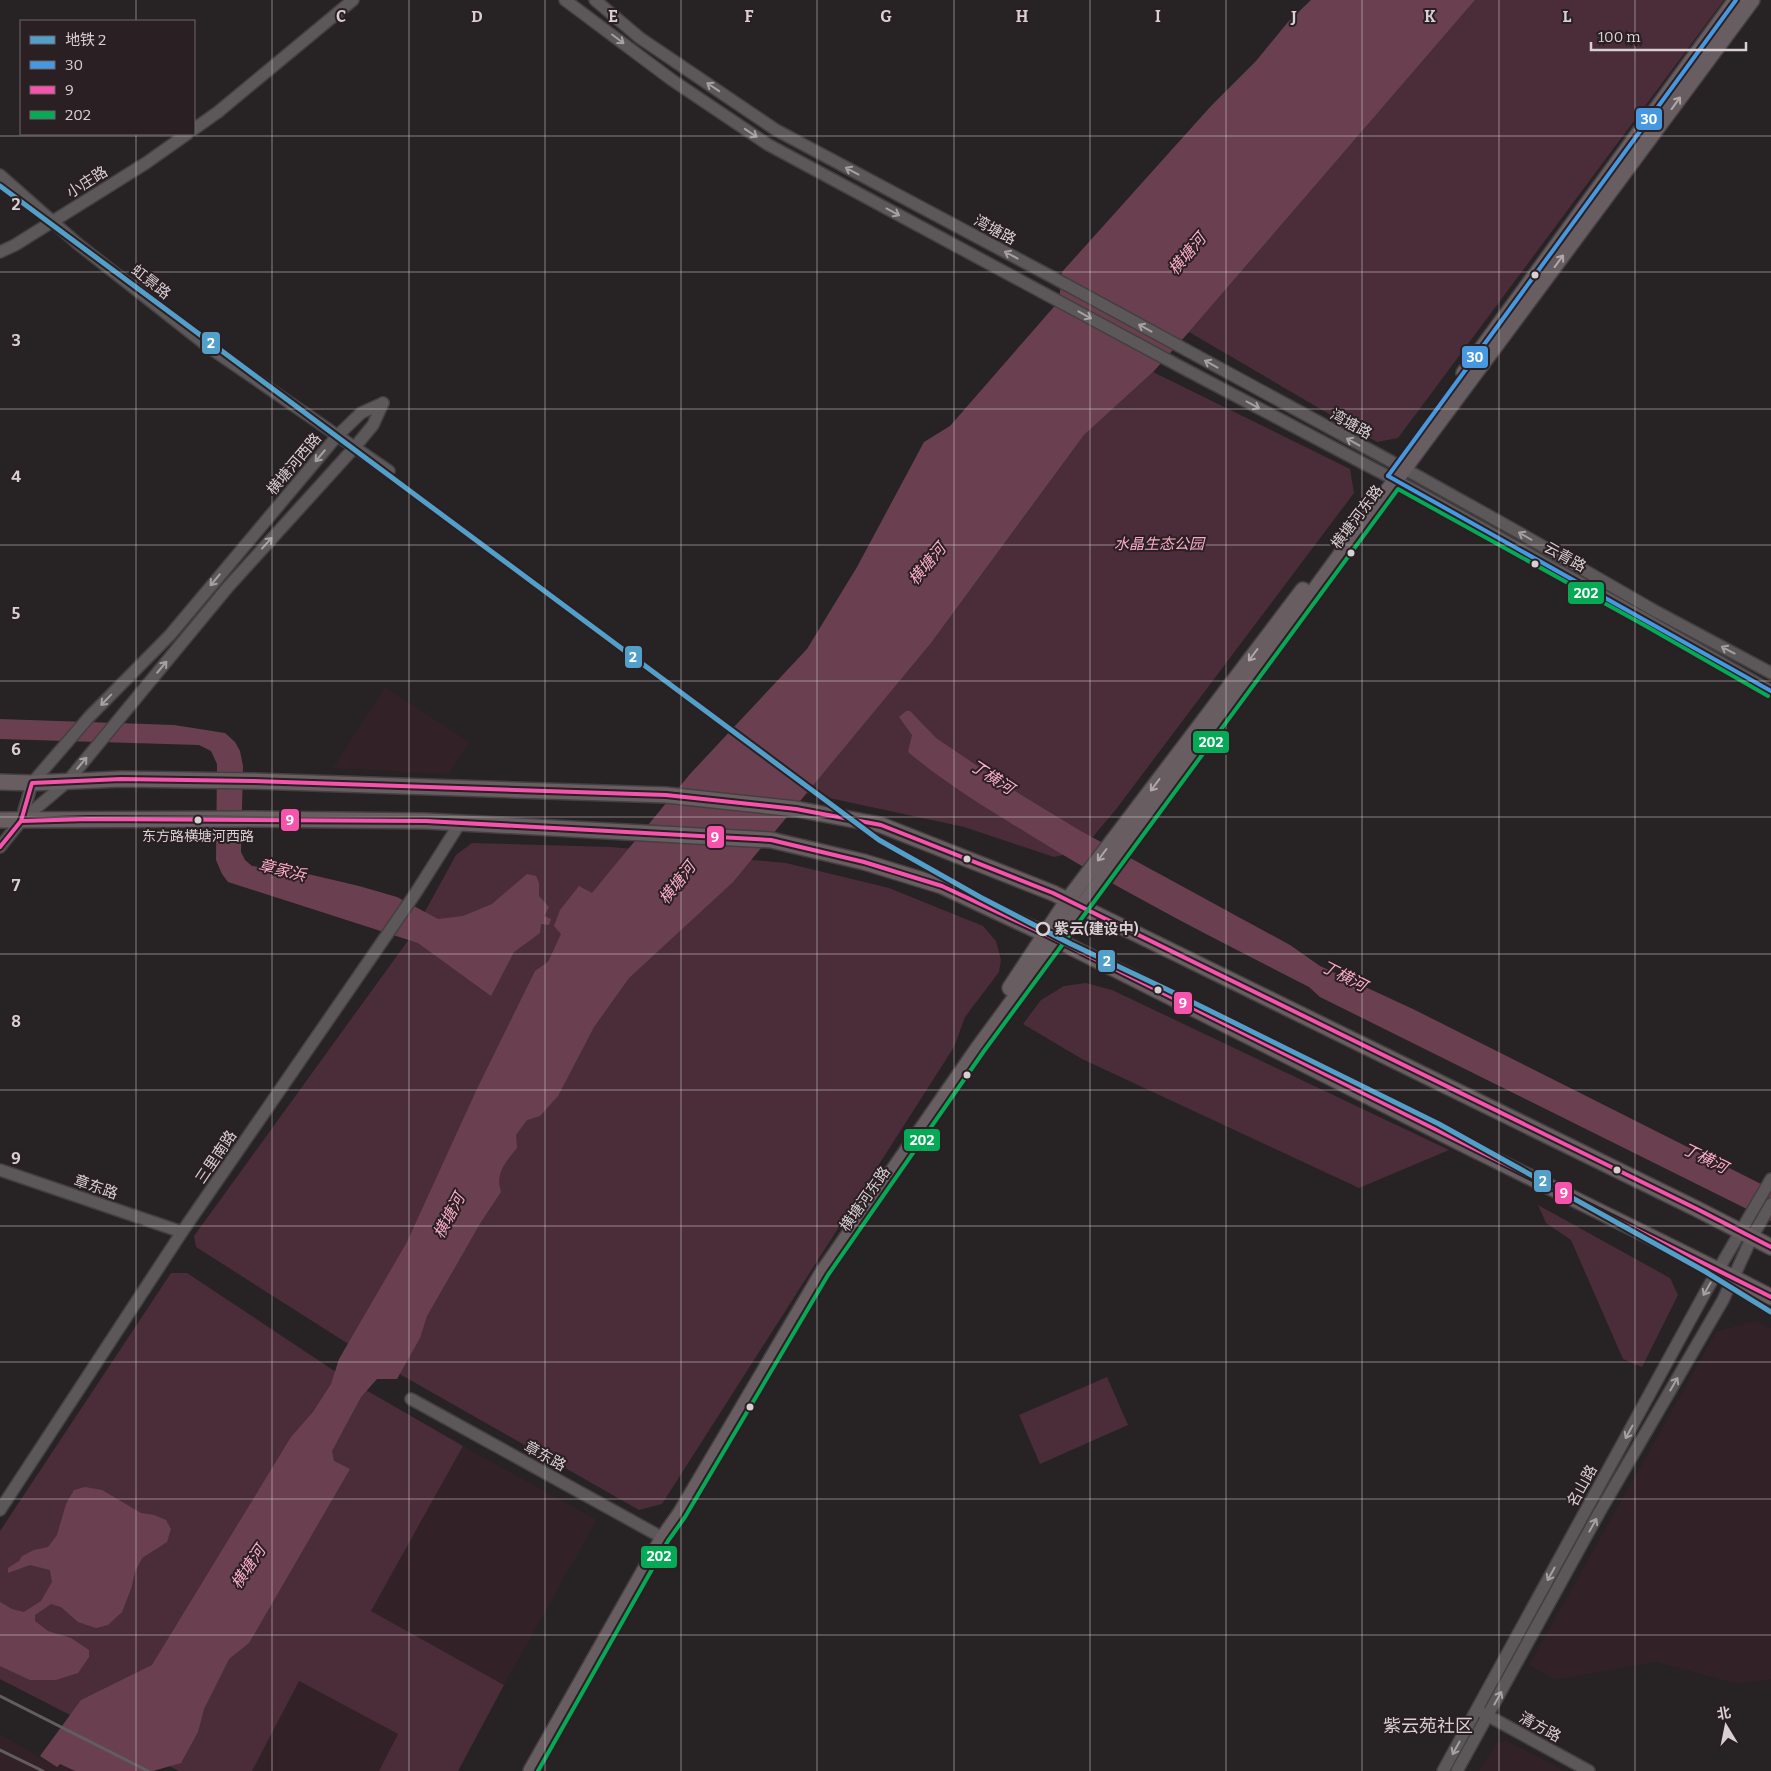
<svg xmlns="http://www.w3.org/2000/svg" width="1771" height="1771" font-family="Bitter,'Noto Sans SC',serif">
<style>
.built{fill:#322227}
.green{fill:#4a2d38}
.water{fill:#6a4050}
.lines{fill:none;stroke-linecap:round;stroke-linejoin:round}
.minor-casing{stroke:#443f40;stroke-width:14}
.major-casing{stroke:#443f40;stroke-width:18}
.minor{stroke:#5c5859;stroke-width:11}
.major{stroke:#685e61;stroke-width:15}
.rail{stroke:#625e5f;stroke-width:3}
.bus-1-casing{stroke:#2a1f23;stroke-width:8}
.bus-2-casing{stroke:#2a1f23;stroke-width:8}
.bus-3-casing{stroke:#2a1f23;stroke-width:8}
.bus-1{stroke:#4699e1;stroke-width:4}
.bus-2{stroke:#f653ac;stroke-width:4}
.bus-3{stroke:#06aa56;stroke-width:4}
.metro-1-casing{stroke:#2a1f23;stroke-width:9}
.metro-1{stroke:#529fc9;stroke-width:5}
.oneway{stroke:#a6a0a2}
.oneway2{stroke:#b1a8aa}
.grid{fill:none;stroke:#d8d0d2;stroke-width:1;stroke-opacity:0.55}
.bus-dot{fill:#d8d0d2;stroke:#2a1f23;stroke-width:2}
.stop-dot{fill:#2a1f23;stroke:#d8d0d2;stroke-width:2.5}
.labels{text-anchor:middle;dominant-baseline:central;stroke-width:4;stroke-linejoin:round;paint-order:stroke}
.bus-label{font-size:14px;fill:#d8d0d2;stroke:#2a1f23}
.street-label{font-size:15px;fill:#d8d0d2;stroke:#2a1f23}
.park-label{font-size:15px;font-style:italic;fill:#fbacc8;stroke:#2a1f23}
.stop-label{font-size:15px;font-weight:bold;fill:#d8d0d2;stroke:#2a1f23;text-anchor:start}
.water-label{font-size:16px;font-style:italic;fill:#fbacc8;stroke:#2a1f23}
.quarter-label{font-size:18px;fill:#d8d0d2;stroke:#2a1f23}
.grid-label{font-size:16px;text-anchor:middle;font-weight:bold;fill:#d8d0d2;stroke:#2a1f23;stroke-width:4;stroke-linejoin:round;paint-order:stroke}
.line-badge{stroke:#2a1f23;stroke-width:2}
.badge-label{font-size:14px;text-anchor:middle;font-weight:bold;fill:#fff}
</style>
<rect width="100%" height="100%" fill="#272224"/>
<g class="built">
<polygon points="385,687 469,742 449,774 333,768"/>
<polygon points="1755,1321 1771,1328 1771,1679 1738,1684 1656,1662 1555,1680 1529,1665 1717,1331"/>
<polygon points="463,1446 597,1520 504,1685 371,1611"/>
<polygon points="298,1681 398,1734 379,1771 252,1771"/>
<polygon points="0,1734 57,1767 59,1764 75,1771 0,1771"/>
<polygon points="1507,1741 1554,1765 1564,1771 1479,1771 1496,1743"/>
</g>
<g class="green">
<polygon points="1475,0 1724,0 1398,438 1377,442 1189,332"/>
<polygon points="1153,372 1350,469 1354,493 1117,808 1086,845 1073,853 1054,857 964,827 806,793 931,643 1084,435"/>
<polygon points="472,843 612,847 786,863 889,888 983,926 996,941 1001,960 999,972 965,1017 954,1047 662,1504 639,1510 361,1352 196,1247 194,1236 412,935 456,855"/>
<polygon points="1086,983 1112,990 1449,1150 1359,1188 1082,1059 1023,1024 1041,1000 1064,986"/>
<polygon points="1538,1205 1670,1278 1678,1295 1642,1367 1623,1359 1571,1240 1546,1223"/>
<polygon points="171,1273 187,1273 345,1378 463,1446 371,1611 504,1685 458,1771 379,1771 398,1734 299,1681 252,1771 179,1771 0,1679 0,1531"/>
<polygon points="1107,1377 1128,1425 1040,1464 1019,1415"/>
</g>
<g class="water">
<path d="M 1311,0 L 1475,0 L 1189,332 L 1153,372 L 1084,435 L 931,643 L 733,882 L 629,978 L 594,1027 L 558,1096 L 540,1116 L 527,1120 L 516,1135 L 517,1148 C 505,1163 495,1173 501,1192 L 481,1222 L 427,1316 L 420,1338 L 397,1379 L 377,1379 L 361,1397 L 332,1451 L 334,1461 L 350,1469 L 249,1643 L 229,1659 L 204,1709 L 198,1732 L 181,1763 L 153,1771 L 75,1771 L 60,1764 L 57,1767 L 40,1756 L 81,1700 L 152,1665 L 291,1437 L 313,1412 L 331,1384 L 339,1359 L 407,1242 L 476,1091 L 535,971 L 548,962 L 561,934 L 554,926 L 560,910 L 579,886 L 592,893 L 690,774 L 807,649 L 857,567 L 924,442 L 950,426 L 1059,301 L 1062,272 L 1211,106 L 1256,61 L 1288,22 Z"/>
<path d="M 906,711 L 910,711 L 936,738 L 1010,788 L 1079,830 L 1290,945 L 1320,966 L 1415,1010 L 1771,1189 L 1771,1221 L 1320,997 L 1309,987 C 1214,938 1118,890 1027,833 C 986,808 945,783 908,752 L 912,735 L 899,717 Z"/>
<polygon points="0,719 174,725 225,733 235,742 240,751 243,766 241,852 245,860 252,866 308,874 359,886 397,897 438,919 463,916 492,904 527,874 536,876 539,883 539,896 549,907 544,916 551,919 549,925 541,924 540,933 514,952 491,996 418,943 228,882 222,874 216,860 217,764 211,751 199,745 0,739"/>
<polygon points="85,1487 102,1490 141,1513 154,1515 166,1520 171,1529 167,1542 142,1558 135,1572 131,1589 122,1612 108,1625 96,1628 78,1622 61,1607 51,1604 35,1615 35,1621 48,1631 71,1638 89,1650 89,1657 78,1673 56,1680 30,1680 0,1666 0,1602 12,1609 24,1612 41,1601 52,1582 50,1570 30,1565 8,1573 8,1568 19,1561 22,1556 34,1550 48,1547 57,1535 66,1504 74,1490"/>
</g>
<g class="lines">
<defs>
<g id="minor">
<polyline points="565,0 672,80 767,144 1179,366 1414,490 1647,620 1771,691"/>
<polyline points="595,0 640,38 776,130 1054,278 1405,469 1518,532 1655,611 1771,673"/>
<polyline points="194,129 218,112 353,0"/>
<polyline points="0,175 78,244 210,348 389,471"/>
<polyline points="0,252 15,245 146,163 187,134"/>
<polyline points="21,821 32,783 89,717 170,635 337,436 361,413 383,403"/>
<polyline points="0,847 21,821 67,782 228,587 354,448 373,425 383,403"/>
<polyline points="0,1170 182,1232"/>
<polyline points="411,1399 663,1538"/>
<polyline points="0,1510 182,1232 415,894 460,823"/>
<polyline points="1483,1713 1589,1771"/>
<polyline points="1443,1771 1706,1291 1771,1179"/>
<polyline points="1457,1771 1599,1513 1723,1300 1752,1237 1771,1204"/>
</g>
<g id="major">
<polyline points="1464,373 1736,0"/>
<polyline points="0,782 32,783 121,779 253,781 666,795 796,809 881,825 1053,893 1697,1209 1771,1247"/>
<polyline points="0,820 246,819 426,821 771,840 864,862 942,886 1049,936 1471,1148 1732,1277 1771,1297"/>
<polyline points="1010,988 1068,900 1303,590"/>
<polyline points="531,1771 663,1538 680,1514 823,1272 979,1047 1386,493 1752,0"/>
</g>
</defs>
<use href="#minor" class="minor-casing"/>
<use href="#major" class="major-casing"/>
<use href="#minor" class="minor"/>
<use href="#major" class="major"/>
<g class="rail">
<polyline points="0,1696 148,1771"/>
<polyline points="0,1750 43,1771"/>
</g>
<defs>
<g id="bus-1">
<polyline points="1388,476 1736,0"/>
<polyline points="1388,476 1771,691"/>
</g>
<g id="bus-2">
<polyline points="21,821 89,819 426,821 771,840 864,862 942,886 1049,936 1771,1297"/>
<polyline points="0,847 21,821 32,783 121,779 253,781 666,795 796,809 881,825 1053,893 1697,1209 1771,1247"/>
</g>
<polyline id="bus-3" points="538,1771 668,1541 685,1517 828,1275 984,1051 1398,489 1644,625 1768,696"/>
</defs>
<use href="#bus-1" class="bus-1-casing"/>
<use href="#bus-2" class="bus-2-casing"/>
<use href="#bus-3" class="bus-3-casing"/>
<use href="#bus-1" class="bus-1"/>
<use href="#bus-2" class="bus-2"/>
<use href="#bus-3" class="bus-3"/>
<defs>
<polyline id="metro-1" points="0,186 879,840 980,897 1071,944 1166,989 1439,1124 1706,1272 1771,1312"/>
</defs>
<use href="#metro-1" class="metro-1-casing"/>
<use href="#metro-1" class="metro-1"/>
</g>
<defs><path id="oneway-shaft" d="M-6 0H5M1.5-3L5.5 0L1.5 3" fill="none" stroke-width="1.6" stroke-linecap="round" stroke-linejoin="round" transform="scale(1.25)"/></defs>
<g class="oneway">
<use href="#oneway-shaft" transform="translate(618 39) rotate(37)"/>
<use href="#oneway-shaft" transform="translate(713 87) rotate(-146)"/>
<use href="#oneway-shaft" transform="translate(751 133) rotate(34)"/>
<use href="#oneway-shaft" transform="translate(852 171) rotate(-152)"/>
<use href="#oneway-shaft" transform="translate(893 212) rotate(28)"/>
<use href="#oneway-shaft" transform="translate(1011 255) rotate(-152)"/>
<use href="#oneway-shaft" transform="translate(1085 315) rotate(29)"/>
<use href="#oneway-shaft" transform="translate(1145 328) rotate(-151)"/>
<use href="#oneway-shaft" transform="translate(1211 364) rotate(-151)"/>
<use href="#oneway-shaft" transform="translate(1253 405) rotate(28)"/>
<use href="#oneway-shaft" transform="translate(1353 442) rotate(-151)"/>
<use href="#oneway-shaft" transform="translate(320 456) rotate(130)"/>
<use href="#oneway-shaft" transform="translate(1525 536) rotate(-150)"/>
<use href="#oneway-shaft" transform="translate(267 543) rotate(-48)"/>
<use href="#oneway-shaft" transform="translate(215 580) rotate(130)"/>
<use href="#oneway-shaft" transform="translate(1728 650) rotate(-152)"/>
<use href="#oneway-shaft" transform="translate(162 667) rotate(-50)"/>
<use href="#oneway-shaft" transform="translate(106 700) rotate(134)"/>
<use href="#oneway-shaft" transform="translate(82 763) rotate(-50)"/>
<use href="#oneway-shaft" transform="translate(1707 1289) rotate(120)"/>
<use href="#oneway-shaft" transform="translate(1674 1384) rotate(-60)"/>
<use href="#oneway-shaft" transform="translate(1629 1432) rotate(119)"/>
<use href="#oneway-shaft" transform="translate(1593 1525) rotate(-61)"/>
<use href="#oneway-shaft" transform="translate(1551 1574) rotate(119)"/>
<use href="#oneway-shaft" transform="translate(1498 1698) rotate(-61)"/>
<use href="#oneway-shaft" transform="translate(1456 1748) rotate(119)"/>
</g>
<g class="oneway2">
<use href="#oneway-shaft" transform="translate(1676 103) rotate(-54)"/>
<use href="#oneway-shaft" transform="translate(1559 261) rotate(-54)"/>
<use href="#oneway-shaft" transform="translate(1253 655) rotate(127)"/>
<use href="#oneway-shaft" transform="translate(1155 785) rotate(127)"/>
<use href="#oneway-shaft" transform="translate(1102 855) rotate(127)"/>
</g>
<path class="grid" d="M 136,0 L 136,21M 272,0 L 272,1771M 409,0 L 409,1771M 545,0 L 545,1771M 681,0 L 681,1771M 817,0 L 817,1771M 954,0 L 954,1771M 1090,0 L 1090,1771M 1226,0 L 1226,1771M 1362,0 L 1362,1771M 1499,0 L 1499,1771M 1635,0 L 1635,1771M 136,134 L 136,1771M 0,136 L 1771,136M 0,272 L 1771,272M 0,409 L 1771,409M 0,545 L 1771,545M 0,681 L 1771,681M 0,817 L 1771,817M 0,954 L 1771,954M 0,1090 L 1771,1090M 0,1226 L 1771,1226M 0,1362 L 1771,1362M 0,1499 L 1771,1499M 0,1635 L 1771,1635"/>
<g class="bus-dot">
<circle cx="1535" cy="275" r="4.5"/>
<circle cx="1351" cy="553" r="4.5"/>
<circle cx="1535" cy="564" r="4.5"/>
<circle cx="198" cy="820" r="4.5"/>
<circle cx="967" cy="859" r="4.5"/>
<circle cx="1158" cy="990" r="4.5"/>
<circle cx="967" cy="1075" r="4.5"/>
<circle cx="1617" cy="1170" r="4.5"/>
<circle cx="750" cy="1407" r="4.5"/>
</g>
<circle class="stop-dot" cx="1043" cy="929" r="6"/>
<g class="labels">
<g class="bus-label">
<text x="198" y="836">东方路横塘河西路</text>
</g>
<g class="street-label">
<text transform="translate(87 182) rotate(-32)">小庄路</text>
<text transform="translate(995 230) rotate(28)">湾塘路</text>
<text transform="translate(151 282) rotate(38)">虹景路</text>
<text transform="translate(1351 424) rotate(29)">湾塘路</text>
<text transform="translate(294 464) rotate(-50)">横塘河西路</text>
<text transform="translate(1357 517) rotate(-53)">横塘河东路</text>
<text transform="translate(1565 557) rotate(29)">云青路</text>
<text transform="translate(216 1157) rotate(-56)">三里南路</text>
<text transform="translate(96 1187) rotate(19)">章东路</text>
<text transform="translate(865 1199) rotate(-55)">横塘河东路</text>
<text transform="translate(545 1456) rotate(29)">章东路</text>
<text transform="translate(1582 1486) rotate(-61)">名山路</text>
<text transform="translate(1540 1727) rotate(29)">清方路</text>
</g>
<g class="park-label">
<text x="1159" y="544">水晶生态公园</text>
</g>
<g class="stop-label">
<text x="1054" y="929">紫云(建设中)</text>
</g>
<g class="water-label">
<text transform="translate(1187 254) rotate(-50)">横塘河</text>
<text transform="translate(927 564) rotate(-50)">横塘河</text>
<text transform="translate(992 777) rotate(33)">丁横河</text>
<text transform="translate(282 870) rotate(14)">章家浜</text>
<text transform="translate(677 883) rotate(-52)">横塘河</text>
<text transform="translate(1344 976) rotate(27)">丁横河</text>
<text transform="translate(1705 1158) rotate(26)">丁横河</text>
<text transform="translate(449 1216) rotate(-62)">横塘河</text>
<text transform="translate(248 1567) rotate(-56)">横塘河</text>
</g>
<g class="quarter-label">
<text x="1428" y="1726">紫云苑社区</text>
</g>
</g>
<g class="grid-label">
<text x="341" y="22">C</text>
<text x="477" y="22">D</text>
<text x="613" y="22">E</text>
<text x="749" y="22">F</text>
<text x="886" y="22">G</text>
<text x="1022" y="22">H</text>
<text x="1158" y="22">I</text>
<text x="1294" y="22">J</text>
<text x="1430" y="22">K</text>
<text x="1567" y="22">L</text>
<text x="16" y="210">2</text>
<text x="16" y="346">3</text>
<text x="16" y="482">4</text>
<text x="16" y="619">5</text>
<text x="16" y="755">6</text>
<text x="16" y="891">7</text>
<text x="16" y="1027">8</text>
<text x="16" y="1164">9</text>
</g>
<g class="line-badge">
<rect x="1635" y="107" width="28" height="24" rx="5" fill="#4699e1"/>
<rect x="201" y="331" width="20" height="24" rx="5" fill="#529fc9"/>
<rect x="1461" y="345" width="28" height="24" rx="5" fill="#4699e1"/>
<rect x="1567" y="581" width="38" height="24" rx="5" fill="#06aa56"/>
<rect x="624" y="645" width="19" height="24" rx="5" fill="#529fc9"/>
<rect x="1192" y="730" width="38" height="24" rx="5" fill="#06aa56"/>
<rect x="280" y="808" width="20" height="24" rx="5" fill="#f653ac"/>
<rect x="706" y="825" width="19" height="24" rx="5" fill="#f653ac"/>
<rect x="1097" y="949" width="19" height="24" rx="5" fill="#529fc9"/>
<rect x="1173" y="991" width="20" height="24" rx="5" fill="#f653ac"/>
<rect x="903" y="1128" width="38" height="24" rx="5" fill="#06aa56"/>
<rect x="1533" y="1169" width="19" height="24" rx="5" fill="#529fc9"/>
<rect x="1554" y="1181" width="19" height="24" rx="5" fill="#f653ac"/>
<rect x="640" y="1545" width="38" height="24" rx="5" fill="#06aa56"/>
</g>
<g class="badge-label">
<text x="1649" y="124">30</text>
<text x="211" y="348">2</text>
<text x="1475" y="362">30</text>
<text x="1586" y="598">202</text>
<text x="633" y="662">2</text>
<text x="1211" y="747">202</text>
<text x="290" y="825">9</text>
<text x="715" y="842">9</text>
<text x="1107" y="966">2</text>
<text x="1183" y="1008">9</text>
<text x="922" y="1145">202</text>
<text x="1543" y="1186">2</text>
<text x="1564" y="1198">9</text>
<text x="659" y="1561">202</text>
</g>
<rect x="20" y="20" width="175" height="115" fill="#2a1f23" stroke="#706669"/>
<rect x="30" y="36" width="25" height="8" fill="#529fc9" stroke="#706669"/>
<text x="65" y="45" font-size="15" fill="#d8d0d2">地铁 2</text>
<rect x="30" y="61" width="25" height="8" fill="#4699e1" stroke="#706669"/>
<text x="65" y="70" font-size="15" fill="#d8d0d2">30</text>
<rect x="30" y="86" width="25" height="8" fill="#f653ac" stroke="#706669"/>
<text x="65" y="95" font-size="15" fill="#d8d0d2">9</text>
<rect x="30" y="111" width="25" height="8" fill="#06aa56" stroke="#706669"/>
<text x="65" y="120" font-size="15" fill="#d8d0d2">202</text>
<g transform="translate(1726 1726) rotate(350)" stroke="#2a1f23" stroke-width="4" paint-order="stroke">
<path d="M0-4L9 19L0 12L-9 19Z" fill="#d8d0d2"/>
<text y="-8" font-size="14" font-weight="bold" text-anchor="middle" fill="#d8d0d2">北</text>
</g>
<path d="M1591 42v8h155v-8" fill="none" stroke="#d8d0d2" stroke-width="2.5"/>
<text x="1598" y="42" font-size="15" fill="#d8d0d2" stroke="#2a1f23" stroke-width="4" paint-order="stroke">100 m</text>
</svg>
